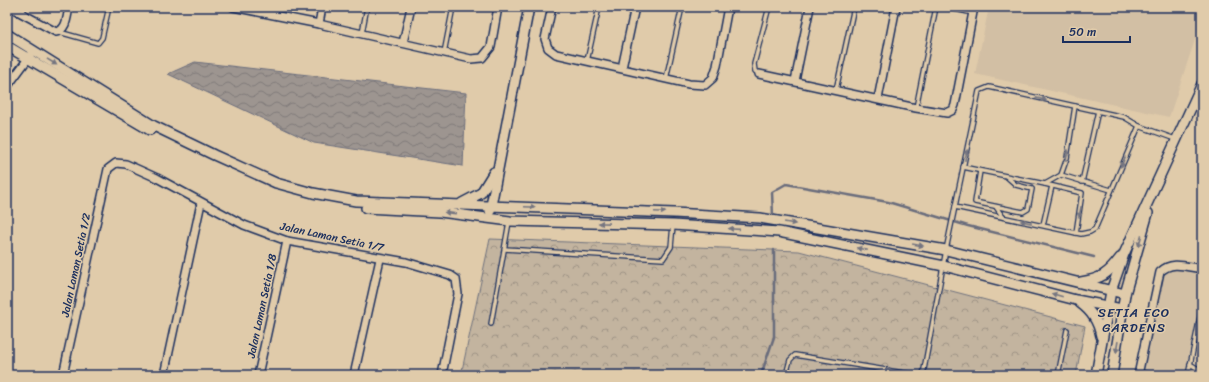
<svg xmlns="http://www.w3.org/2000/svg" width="1209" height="382" font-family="Sriracha,sans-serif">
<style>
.built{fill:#d2bfa4}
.park{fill:url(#park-crowns);stroke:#6f727e}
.water{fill:url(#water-waves);stroke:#696c7c}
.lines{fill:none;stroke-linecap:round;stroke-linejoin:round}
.stream{stroke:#696c7c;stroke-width:2.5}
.service-casing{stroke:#1b2f5e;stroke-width:6}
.minor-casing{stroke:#1b2f5e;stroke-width:10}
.tertiary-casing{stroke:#1b2f5e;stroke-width:12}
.service{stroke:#e0cbaa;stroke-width:3.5}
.minor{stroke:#e0cbaa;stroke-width:7}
.tertiary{stroke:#e0cbaa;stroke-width:9}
.oneway{fill:#747580}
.labels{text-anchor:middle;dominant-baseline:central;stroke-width:3;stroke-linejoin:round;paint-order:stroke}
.street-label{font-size:11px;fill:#1b2f5e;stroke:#e0cbaa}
.quarter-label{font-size:13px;letter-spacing:1px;fill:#1b2f5e;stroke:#e0cbaa}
</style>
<defs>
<pattern id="park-crowns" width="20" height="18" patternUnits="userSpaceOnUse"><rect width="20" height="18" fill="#c3b49f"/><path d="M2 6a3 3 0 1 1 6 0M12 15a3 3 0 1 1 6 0" fill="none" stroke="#9e9385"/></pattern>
<pattern id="water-waves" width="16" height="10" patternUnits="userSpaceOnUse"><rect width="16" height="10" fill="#9d9590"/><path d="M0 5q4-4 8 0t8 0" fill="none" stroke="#7f7a79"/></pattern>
</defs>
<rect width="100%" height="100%" fill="#e0cbaa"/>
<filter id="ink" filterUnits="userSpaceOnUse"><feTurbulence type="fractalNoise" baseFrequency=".025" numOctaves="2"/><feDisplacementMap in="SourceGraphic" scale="8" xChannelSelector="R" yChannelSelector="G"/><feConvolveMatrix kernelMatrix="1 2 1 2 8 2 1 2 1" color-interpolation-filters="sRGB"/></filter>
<g filter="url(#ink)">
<g class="built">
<polygon points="989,7 1202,7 1202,19 1169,117 975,74"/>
<polygon points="1175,261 1202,266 1202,314 1190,375 1135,375 1155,276 1157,269 1162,264"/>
</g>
<polygon class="park" points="490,239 799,251 1085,326 1076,375 461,375"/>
<polygon class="water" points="195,62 466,93 463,166 314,143 168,74"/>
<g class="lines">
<g class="stream">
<polyline points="773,216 772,192 786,184 888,202 968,226 1094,257"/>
<polyline points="761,375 774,337 774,250"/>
</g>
<defs>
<g id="service">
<polyline points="945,7 973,13"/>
<polyline points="23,14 24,7"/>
<polyline points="275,15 277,7"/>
<polyline points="59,32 98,43 102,38 109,7"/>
<polyline points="362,33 367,7"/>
<polyline points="444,53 453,7"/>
<polyline points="587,61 599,7"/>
<polyline points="759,74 755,71 754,64 769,7"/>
<polyline points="666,79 682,7"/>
<polyline points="836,90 854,7"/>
<polyline points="916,108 936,7"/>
<polyline points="963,167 1045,184 1061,175 1067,158 1075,106"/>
<polyline points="980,171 975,202 1023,212 1028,209 1032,189 1016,185 1007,177"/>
<polyline points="1061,175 1111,190"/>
<polyline points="1082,182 1098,111"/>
<polyline points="1045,184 1082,193 1076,233"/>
<polyline points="955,207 1081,234 1090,232 1095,229 1139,126"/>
<polyline points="996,207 1003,217"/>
<polyline points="1043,225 1052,186"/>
<polyline points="505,249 663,259 671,247 673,225"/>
<polyline points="491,324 509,222"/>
<polyline points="1190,364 1202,371"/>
<polyline points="1139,372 1153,375"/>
<polyline points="786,375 790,360 795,355 916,375"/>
<polyline points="923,375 946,250 979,91 989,87 1124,117 1139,126 1175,139"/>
<polyline points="1058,375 1067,330"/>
<polyline points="1188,375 1202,307"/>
</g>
<g id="minor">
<path d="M 10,7 L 56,32 C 67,30 67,16 69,7"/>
<polyline points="233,7 319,24 471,59 482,58 491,47 498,7"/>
<polyline points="552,7 545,39 548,48 556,54 689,84 705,85 713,78 717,66 728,7"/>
<polyline points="319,24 322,7"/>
<polyline points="403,43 411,7"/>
<polyline points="622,68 635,7"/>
<polyline points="759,74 916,108 947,113 953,110 955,105 974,7"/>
<polyline points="795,81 810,7"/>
<polyline points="7,87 30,56"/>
<polyline points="878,99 896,7"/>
<polyline points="63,375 108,169 116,163 126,164 157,178 244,225 287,241 406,262 450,275 456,279 458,294 442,375"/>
<polyline points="164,375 201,203"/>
<polyline points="258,375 287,241"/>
<polyline points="354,375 380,259"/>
<path d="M 1138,375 L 1160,272 C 1172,260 1187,267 1202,269"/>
</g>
<g id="tertiary">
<polyline points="7,34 154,126 214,155 276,183 313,193 356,201 674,213 760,218 946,250 1125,294"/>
<polyline points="7,46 150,130"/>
<polyline points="462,203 481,193 494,172"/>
<polyline points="366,208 440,212 510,221 673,225 779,232 944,266 1076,300 1122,309"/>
<polyline points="490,211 529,7"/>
<path d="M 1081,282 C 1101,279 1108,274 1120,258"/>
<path d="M 1080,303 C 1092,312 1098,321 1101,336"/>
<polyline points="1096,375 1111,291 1124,254 1202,84"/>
<polyline points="1112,375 1125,294 1148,213"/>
</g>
</defs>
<use href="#service" class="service-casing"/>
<use href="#minor" class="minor-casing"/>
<use href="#tertiary" class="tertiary-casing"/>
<use href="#service" class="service"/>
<use href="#minor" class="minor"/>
<use href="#tertiary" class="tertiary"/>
</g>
<defs><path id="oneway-solid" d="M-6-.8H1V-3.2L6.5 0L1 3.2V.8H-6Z"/></defs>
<g class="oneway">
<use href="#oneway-solid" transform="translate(52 62) rotate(32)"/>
<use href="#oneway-solid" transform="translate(1041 99) rotate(13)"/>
<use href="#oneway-solid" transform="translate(966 155) rotate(-78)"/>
<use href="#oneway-solid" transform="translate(1067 155) rotate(-79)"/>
<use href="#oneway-solid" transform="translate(1123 162) rotate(114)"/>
<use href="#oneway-solid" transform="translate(530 207) rotate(2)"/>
<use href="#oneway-solid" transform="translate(660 212) rotate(2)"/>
<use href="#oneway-solid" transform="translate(1080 212) rotate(101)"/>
<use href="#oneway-solid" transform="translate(450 213) rotate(-173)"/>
<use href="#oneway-solid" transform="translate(1026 222) rotate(-168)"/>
<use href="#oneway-solid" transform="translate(604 223) rotate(-179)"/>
<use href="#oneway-solid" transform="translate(790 223) rotate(10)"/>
<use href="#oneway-solid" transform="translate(734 229) rotate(-176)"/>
<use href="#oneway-solid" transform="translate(1140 241) rotate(106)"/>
<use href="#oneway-solid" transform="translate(918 245) rotate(10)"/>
<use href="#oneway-solid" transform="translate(862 249) rotate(-168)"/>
<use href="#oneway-solid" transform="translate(1057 295) rotate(-164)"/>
<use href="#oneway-solid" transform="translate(1117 347) rotate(99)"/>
</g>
</g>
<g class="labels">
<g class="street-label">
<text transform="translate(332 237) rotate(12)">Jalan Laman Setia 1/7</text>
<text transform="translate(76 265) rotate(-78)">Jalan Laman Setia 1/2</text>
<text transform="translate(262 306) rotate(-78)">Jalan Laman Setia 1/8</text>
</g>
<g class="quarter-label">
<text x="1134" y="312">SETIA ECO<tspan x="1134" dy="15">GARDENS</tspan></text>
</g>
</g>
<rect width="1209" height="382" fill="none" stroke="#e0cbaa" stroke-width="24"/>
<rect x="12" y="12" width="1185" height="358" fill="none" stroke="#1b2f5e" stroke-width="1.5" filter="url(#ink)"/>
<path d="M1063 36v6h67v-6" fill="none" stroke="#1b2f5e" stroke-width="2"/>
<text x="1069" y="36" font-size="12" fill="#1b2f5e" stroke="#e0cbaa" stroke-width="3" paint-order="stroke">50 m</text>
</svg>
